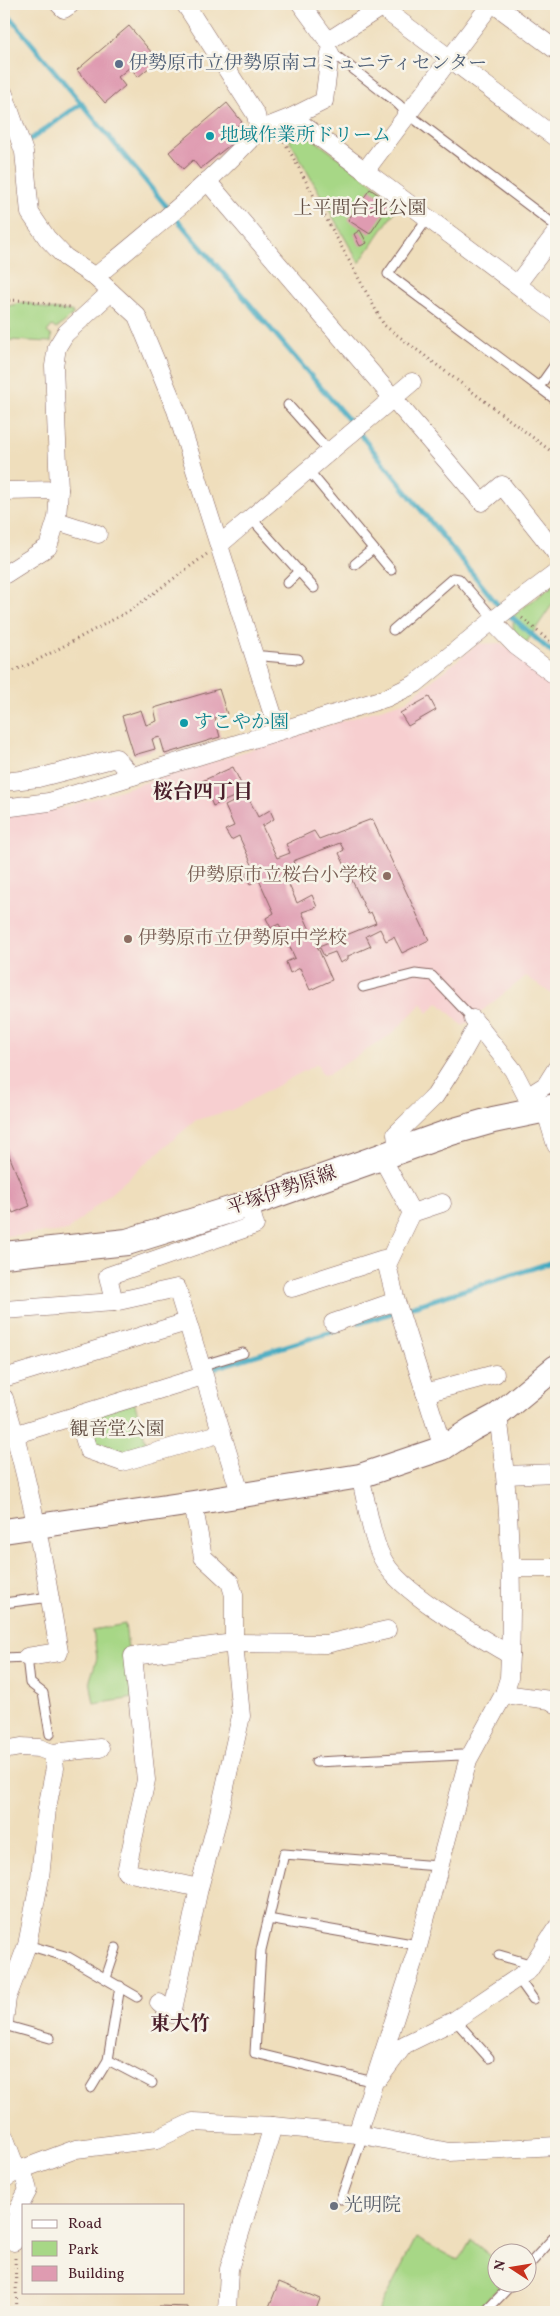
<svg xmlns="http://www.w3.org/2000/svg" width="560" height="2316" font-family="Vollkorn,'Noto Serif JP',serif">
<style>
.built{fill:#f7cfd0}
.green{fill:#a7d786;stroke:#787b58}
.lines{fill:none;stroke-linecap:round;stroke-linejoin:round}
.stream{stroke:#40a8c0;stroke-width:5}
.building{fill:#df9bb1}
.lane-casing{stroke:#84625e;stroke-width:11}
.street-casing{stroke:#84625e;stroke-width:19}
.secondary-casing{stroke:#84625e;stroke-width:26}
.primary-casing{stroke:#84625e;stroke-width:28}
.path{stroke:#84625e;stroke-width:3;stroke-dasharray:1 4;stroke-linecap:butt}
.lane{stroke:#fff;stroke-width:9}
.street{stroke:#fff;stroke-width:18}
.secondary{stroke:#fff;stroke-width:24}
.primary{stroke:#fff;stroke-width:26}
.service-dot{fill:#5c6f8a;stroke:#f7f3e8;stroke-width:2}
.culture-dot{fill:#0f9aa8;stroke:#f7f3e8;stroke-width:2}
.education-dot{fill:#8d6e63;stroke:#f7f3e8;stroke-width:2}
.worship-dot{fill:#6b7280;stroke:#f7f3e8;stroke-width:2}
.labels{text-anchor:middle;dominant-baseline:central;stroke-width:5;stroke-linejoin:round;paint-order:stroke}
.service-label{font-size:19px;fill:#4e5e75;stroke:#f7f3e8;text-anchor:start}
.culture-label{font-size:19px;fill:#0d838f;stroke:#f7f3e8;text-anchor:start}
.park-label{font-size:19px;fill:#614d42;stroke:#f7f3e8}
.education-label{font-size:19px;fill:#785e54;stroke:#f7f3e8;text-anchor:end}
.street-label{font-size:19px;fill:#4a1f2b;stroke:#f7f3e8}
.worship-label{font-size:19px;fill:#5b616d;stroke:#f7f3e8;text-anchor:start}
.neighbourhood-label{font-size:20px;font-weight:bold;fill:#4a1f2b;stroke:#f7f3e8}
</style>
<rect width="100%" height="100%" fill="#f7f3e8"/>
<filter id="ink" filterUnits="userSpaceOnUse"><feTurbulence type="fractalNoise" baseFrequency=".02" numOctaves="2"/><feDisplacementMap in="SourceGraphic" scale="10" xChannelSelector="R" yChannelSelector="G"/><feConvolveMatrix kernelMatrix="1 2 1 2 8 2 1 2 1" color-interpolation-filters="sRGB"/></filter>
<filter id="wash" filterUnits="userSpaceOnUse"><feTurbulence type="fractalNoise" baseFrequency=".0096" numOctaves="4" result="noise"/><feDisplacementMap in="SourceGraphic" scale="20" xChannelSelector="R" yChannelSelector="G"/><feGaussianBlur stdDeviation="1.12" result="paint"/><feColorMatrix in="noise" values="0 0 0 0 0 0 0 0 0 0 0 0 0 0 0 0 0 1.4 0 .05"/><feComposite in="paint" operator="in"/></filter>
<g filter="url(#wash)">
<rect width="100%" height="100%" fill="#efdebc"/>
<polygon class="built" points="501,643 556,685 556,997 526,976 463,1026 438,1002 428,1013 422,1003 392,1034 329,1074 322,1075 317,1064 232,1110 196,1120 67,1231 4,1236 4,815 60,809 406,701 478,644"/>
<g class="green">
<polygon points="289,121 400,204 359,263 282,127"/>
<polygon points="25,302 47,309 72,311 73,315 56,329 52,326 47,332 52,336 51,342 8,340 10,330 4,322 4,307"/>
<path d="M 556,583 L 556,599 L 524,646 C 513,635 511,629 515,614 Z"/>
<polygon points="134,1401 148,1449 125,1457 91,1446 86,1416"/>
<polygon points="125,1624 134,1698 94,1704 90,1680 97,1658 93,1630"/>
<polygon points="416,2238 459,2261 471,2240 497,2261 498,2284 502,2284 475,2312 378,2312"/>
</g>
<g class="lines">
<g class="stream">
<polyline points="4,10 176,218 347,418 497,604 556,656"/>
<polyline points="26,140 27,142 82,103"/>
<polyline points="360,1323 556,1261"/>
<polyline points="214,1368 338,1330"/>
</g>
</g>
<g id="blocks">
<g class="building">
<polygon points="129,26 158,60 138,77 130,67 118,77 125,86 105,103 77,70"/>
<polygon points="227,103 242,122 229,132 236,140 200,169 193,160 183,169 169,152"/>
<polygon points="370,189 391,203 370,234 348,220"/>
<polygon points="360,230 367,243 360,246 354,234"/>
<polygon points="219,689 227,714 215,718 220,737 165,754 160,737 152,739 155,749 134,755 122,716 141,710 146,725 157,721 154,708"/>
<polygon points="429,697 436,710 408,726 400,713"/>
<polygon points="233,767 245,792 213,806 202,781"/>
<polygon points="247,795 258,817 270,810 274,819 262,826 277,858 290,853 286,844 314,831 319,839 372,819 429,940 402,953 394,937 386,941 380,929 366,936 371,946 348,956 348,959 340,963 335,952 324,956 319,946 376,923 371,912 368,914 339,853 344,850 340,843 293,861 294,864 282,869 297,903 312,895 317,907 302,912 332,980 310,990 300,968 290,973 286,962 295,958 279,924 271,928 266,918 274,913 259,880 250,884 245,874 254,869 239,836 231,840 225,830 234,826 225,806"/>
<polygon points="4,1143 30,1206 13,1213 4,1194"/>
<polygon points="279,2282 320,2299 315,2312 267,2312"/>
<polygon points="159,2306 188,2307 188,2312 159,2312"/>
</g>
</g>
</g>
<g filter="url(#ink)">
<use href="#blocks" fill-opacity="0" stroke="#84625e" stroke-width="1"/>
<g class="lines">
<defs>
<g id="lane">
<polyline points="330,51 398,104 408,114 556,226"/>
<polyline points="427,219 388,274 556,400"/>
<polyline points="539,387 556,363"/>
<polyline points="288,405 329,451"/>
<polyline points="308,470 391,570"/>
<polyline points="251,518 314,588"/>
<polyline points="355,564 373,549"/>
<polyline points="287,583 299,571"/>
<polyline points="393,630 453,578 459,579 494,619"/>
<polyline points="255,659 263,656 298,659"/>
<polyline points="363,987 415,974 432,976 473,1019"/>
<polyline points="200,1366 243,1353"/>
<polyline points="4,1603 50,1597"/>
<polyline points="4,1658 27,1657 30,1683 43,1693 50,1734"/>
<polyline points="316,1762 461,1755 468,1760"/>
<polyline points="268,1919 418,1945"/>
<polyline points="27,1945 68,1957 137,1997"/>
<polyline points="499,1955 533,1965"/>
<polyline points="106,1978 116,1948"/>
<polyline points="518,1978 533,1999"/>
<polyline points="455,2020 489,2058"/>
<polyline points="4,2025 50,2038"/>
<polyline points="108,2060 152,2083"/>
<polyline points="374,2082 255,2053 261,1950 284,1854 438,1866"/>
<polyline points="91,2088 108,2060 120,1986"/>
<polyline points="341,2199 363,2135"/>
<polyline points="528,2266 556,2235"/>
<polyline points="485,2312 512,2284"/>
</g>
<g id="street">
<polyline points="59,4 64,9 71,4"/>
<polyline points="301,4 328,41 381,7 556,138"/>
<polyline points="491,4 365,171 556,314"/>
<polyline points="494,4 556,50"/>
<polyline points="330,53 324,101 292,117 365,171"/>
<polyline points="4,94 24,152 30,213 47,238 65,257 95,277 137,316 176,410 278,731"/>
<polyline points="259,130 292,117"/>
<polyline points="207,181 482,502 502,485 556,553"/>
<path d="M 95,277 C 152,230 209,184 259,130 L 256,115 L 185,4"/>
<polyline points="517,284 556,233"/>
<polyline points="4,491 59,490 54,366 57,347 65,334 111,292"/>
<polyline points="57,521 98,534"/>
<polyline points="219,545 412,382"/>
<polyline points="4,575 48,547 57,518 59,490"/>
<polyline points="492,621 516,646 556,676"/>
<polyline points="4,782 38,778 116,758 132,776"/>
<polyline points="4,808 49,802 386,698 415,684 492,621 556,573"/>
<polyline points="473,1019 513,1070 527,1097"/>
<polyline points="529,1107 527,1097 546,1085 556,1069"/>
<polyline points="545,1109 556,1145"/>
<polyline points="398,1149 396,1134 435,1096 460,1057 478,1025"/>
<polyline points="381,1156 412,1213 387,1265 396,1301 443,1448"/>
<polyline points="412,1213 442,1203"/>
<polyline points="292,1288 383,1259 389,1260"/>
<polyline points="114,1302 108,1276 255,1225 249,1204"/>
<polyline points="4,1310 114,1302 177,1288 241,1496"/>
<polyline points="333,1323 396,1301"/>
<polyline points="4,1378 187,1322"/>
<polyline points="425,1393 495,1374"/>
<path d="M 4,1398 C 30,1481 45,1567 59,1652 L 27,1657"/>
<polyline points="77,1415 88,1450 122,1462 222,1433"/>
<polyline points="4,1438 203,1376"/>
<polyline points="506,1475 556,1473"/>
<path d="M 360,1476 C 367,1502 371,1541 385,1563 C 403,1594 478,1636 510,1655"/>
<polyline points="511,1568 556,1568"/>
<polyline points="504,1694 550,1700 556,1704"/>
<polyline points="4,1750 21,1747 39,1748 52,1753 100,1748"/>
<polyline points="199,1888 126,1872 146,1780 133,1656 234,1643 326,1644 387,1630"/>
<polyline points="159,2003 172,2014 199,1888 218,1818 241,1716 234,1643 234,1595 230,1582 203,1557 193,1503"/>
<polyline points="4,2022 7,1998 27,1945 40,1878 47,1808 55,1768 52,1753"/>
<polyline points="380,2077 404,2045 455,2020 529,1970 556,1929"/>
<polyline points="357,2134 449,2152 556,2146"/>
<polyline points="4,2136 17,2171"/>
<path d="M 4,2179 L 17,2171 L 76,2149 L 157,2139 L 193,2122 L 273,2126 L 357,2134 L 417,1950 L 468,1760 L 504,1694 L 509,1678 C 514,1590 510,1503 498,1415"/>
<polyline points="14,2242 18,2209 28,2190 22,2169"/>
<polyline points="227,2312 229,2269 273,2126"/>
</g>
<polyline id="secondary" points="4,1531 193,1503 360,1476 443,1448 472,1429 498,1415 556,1367"/>
<polyline id="primary" points="4,1255 127,1242 249,1204 451,1132 493,1120 556,1107"/>
</defs>
<use href="#lane" class="lane-casing"/>
<use href="#street" class="street-casing"/>
<use href="#secondary" class="secondary-casing"/>
<use href="#primary" class="primary-casing"/>
<g class="path">
<polyline points="282,137 384,325 556,455"/>
<path d="M 4,301 C 27,298 47,305 70,307"/>
<polyline points="522,618 556,647"/>
<polyline points="4,671 13,671 32,663 131,610 207,554"/>
<polyline points="15,2258 17,2312"/>
</g>
<use href="#lane" class="lane"/>
<use href="#street" class="street"/>
<use href="#secondary" class="secondary"/>
<use href="#primary" class="primary"/>
</g>
</g>
<circle class="service-dot" cx="119" cy="64" r="5"/>
<g class="culture-dot">
<circle cx="210" cy="136" r="5"/>
<circle cx="184" cy="723" r="5"/>
</g>
<g class="education-dot">
<circle cx="387" cy="876" r="5"/>
<circle cx="128" cy="939" r="5"/>
</g>
<circle class="worship-dot" cx="334" cy="2206" r="5"/>
<g class="labels">
<g class="service-label">
<text x="129" y="64">伊勢原市立伊勢原南コミュニティセンター</text>
</g>
<g class="culture-label">
<text x="220" y="136">地域作業所ドリーム</text>
<text x="194" y="723">すこやか園</text>
</g>
<g class="park-label">
<text x="360" y="209">上平間台北公園</text>
<text x="117" y="1430">観音堂公園</text>
</g>
<g class="education-label">
<text x="377" y="876">伊勢原市立桜台小学校</text>
<text x="138" y="939" text-anchor="start">伊勢原市立伊勢原中学校</text>
</g>
<g class="street-label">
<text transform="translate(282 1191) rotate(-19)">平塚伊勢原線</text>
</g>
<g class="worship-label">
<text x="344" y="2206">光明院</text>
</g>
<g class="neighbourhood-label">
<text x="203" y="793">桜台四丁目</text>
<text x="180" y="2025">東大竹</text>
</g>
</g>
<rect width="560" height="2316" fill="none" stroke="#f7f3e8" stroke-width="20"/>
<rect x="22" y="2204" width="162" height="90" fill="#f7f3e8" stroke="#b29e9c"/>
<rect x="32" y="2220" width="25" height="8" fill="#ffffff" stroke="#b29e9c"/>
<text x="68" y="2228" font-size="15" fill="#4a1f2b">Road</text>
<rect x="32" y="2241" width="25" height="15" fill="#a7d786" stroke="#b29e9c"/>
<text x="68" y="2254" font-size="15" fill="#4a1f2b">Park</text>
<rect x="32" y="2266" width="25" height="15" fill="#df9bb1" stroke="#b29e9c"/>
<text x="68" y="2278" font-size="15" fill="#4a1f2b">Building</text>
<g transform="translate(512 2268) rotate(282)"><circle r="24" fill="#f7f3e8" stroke="#b29e9c"/>
<path d="M0-4L9 19L0 12L-9 19Z" fill="#c8321e"/>
<text y="-8" font-size="14" font-weight="bold" text-anchor="middle" fill="#4a1f2b">N</text>
</g>
</svg>
